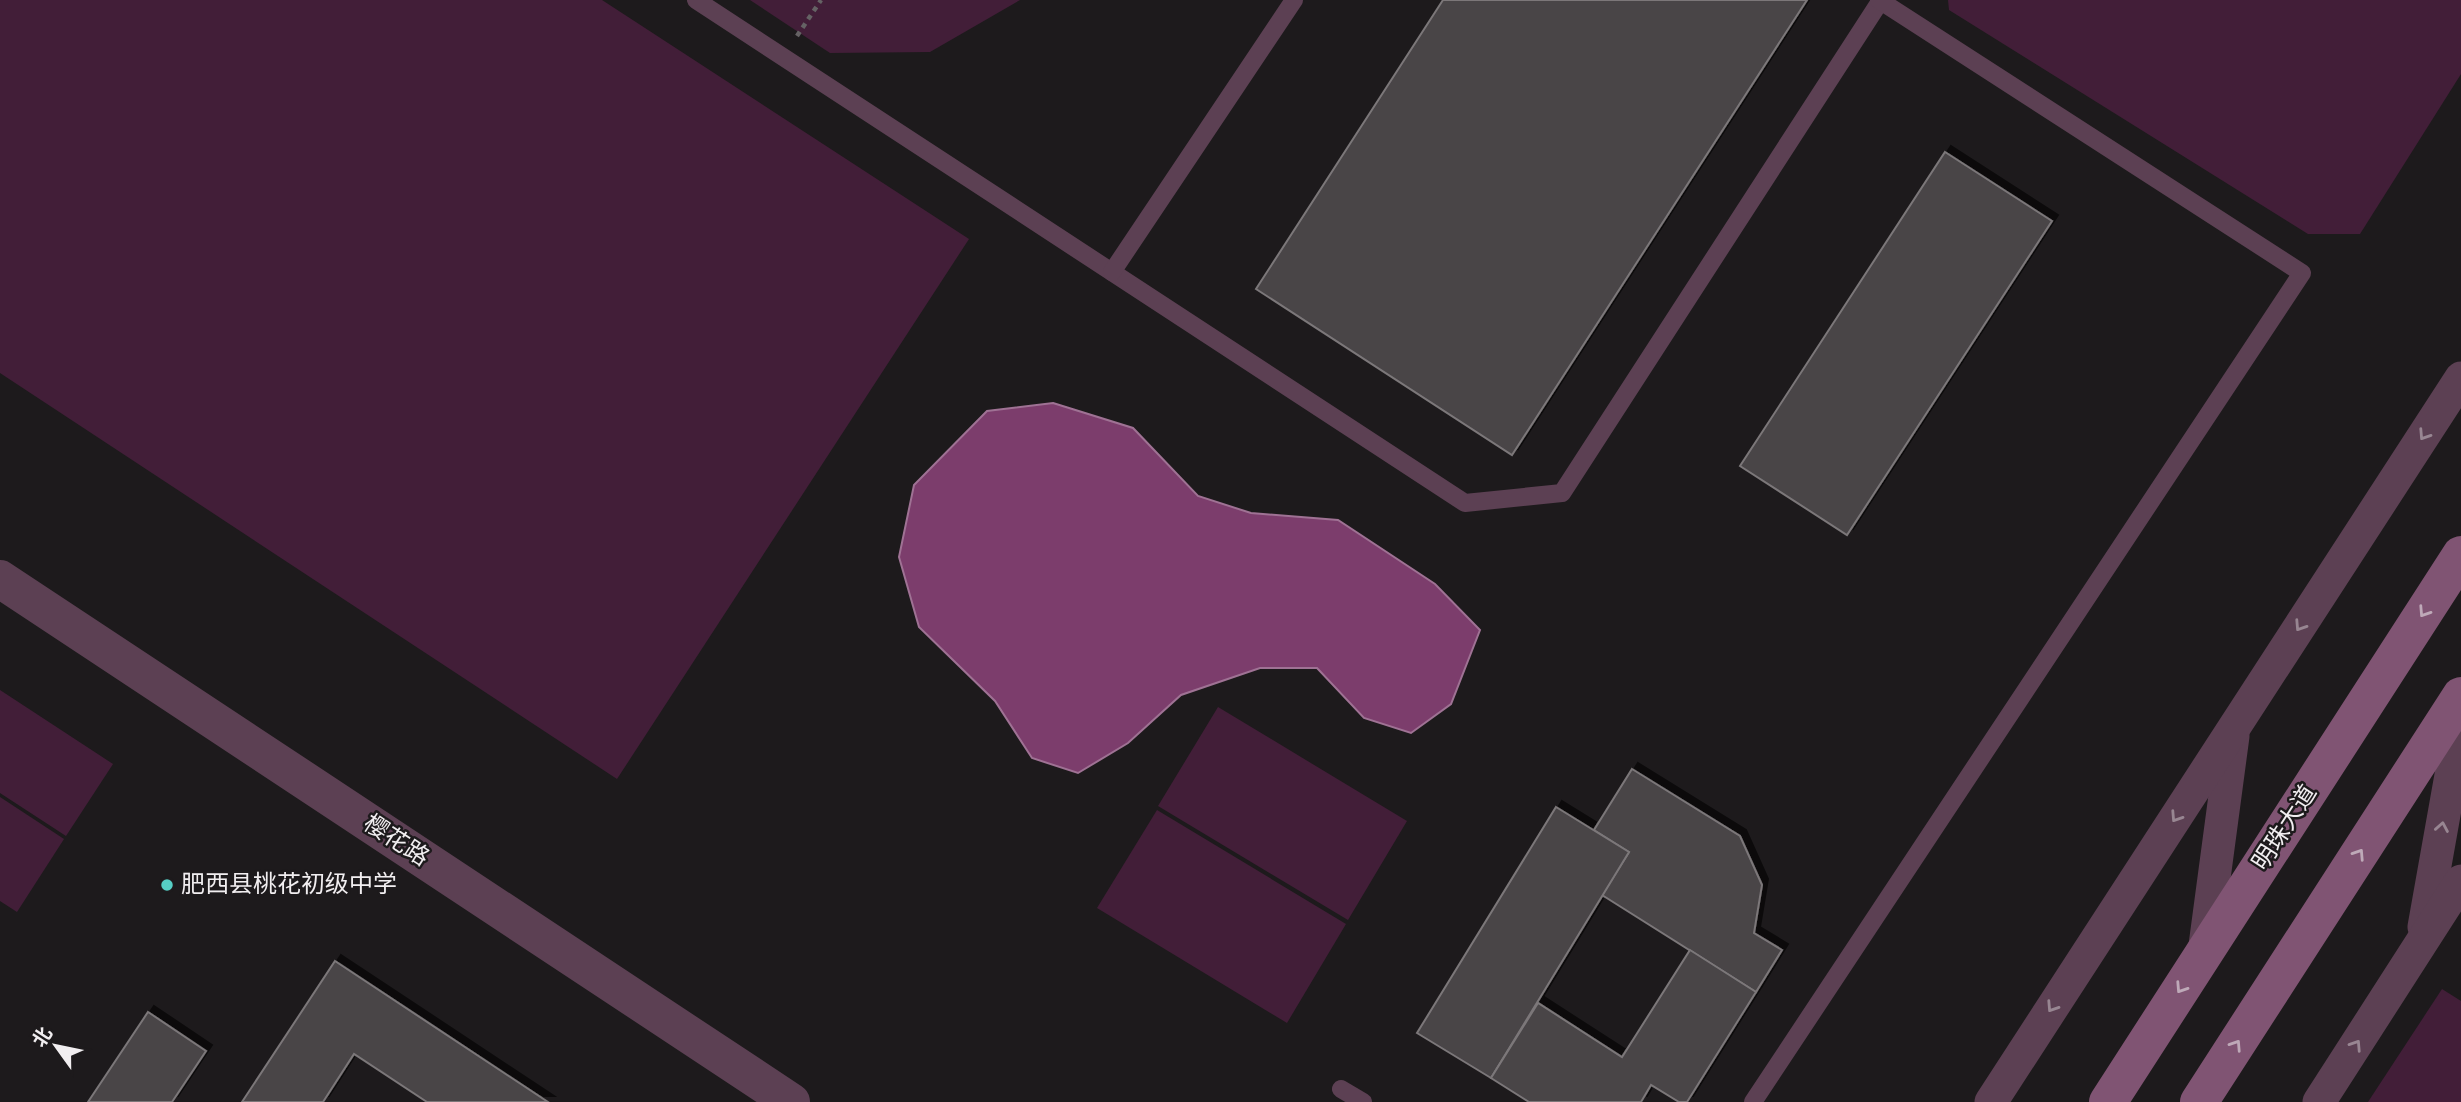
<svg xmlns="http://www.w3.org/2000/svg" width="2461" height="1102" font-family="Spectral,'Noto Sans SC',serif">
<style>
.green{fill:#421e38}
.water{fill:#7c3d6c;stroke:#9f7294;stroke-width:2}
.building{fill:#484447;stroke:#7b7779;stroke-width:2;filter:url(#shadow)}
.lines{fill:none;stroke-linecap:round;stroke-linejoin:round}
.path{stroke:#656264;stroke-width:4.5;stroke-dasharray:5 5;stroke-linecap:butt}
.service{stroke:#5c4053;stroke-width:18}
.minor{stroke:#5c4053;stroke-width:33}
.tertiary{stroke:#5c4053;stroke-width:38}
.secondary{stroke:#805473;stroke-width:38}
.oneway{stroke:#988692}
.oneway2{stroke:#bea9b8}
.poi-dot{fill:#56cec4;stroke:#1d1a1c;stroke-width:2.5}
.labels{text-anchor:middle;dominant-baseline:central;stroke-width:5;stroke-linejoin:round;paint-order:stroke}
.street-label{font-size:24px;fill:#f1eef0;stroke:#1d1a1c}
.poi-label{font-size:24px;fill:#f1eef0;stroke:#1d1a1c;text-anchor:start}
</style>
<defs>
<filter id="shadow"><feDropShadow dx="6" dy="-6" stdDeviation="0" flood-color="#0009"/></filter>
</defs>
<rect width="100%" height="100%" fill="#1d1a1c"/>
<g class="green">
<polygon points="0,0 602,0 969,239 617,779 0,373"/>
<polygon points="750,0 1020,0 930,52 830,53"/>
<polygon points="1948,0 2461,0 2461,74 2360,234 2308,234 1949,10"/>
<polygon points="0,690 113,764 66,836 0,793"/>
<polygon points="1218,707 1407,821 1348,920 1158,806"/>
<polygon points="0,797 64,839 17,912 0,901"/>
<polygon points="1157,810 1346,924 1287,1023 1097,908"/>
<polygon points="2442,989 2461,1001 2461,1102 2368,1102"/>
</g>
<polygon class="water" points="1053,403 1133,428 1198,496 1251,513 1338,520 1435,584 1480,630 1451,704 1411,733 1364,718 1317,668 1260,668 1181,695 1128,743 1078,773 1032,758 995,701 919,627 899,557 914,485 987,411"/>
<g class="building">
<polygon points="1443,0 1807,0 1512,455 1256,289"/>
<polygon points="1945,152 2052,221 1847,535 1740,466"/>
<polygon points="1632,769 1740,836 1762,885 1754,933 1782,950 1756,992 1602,895 1629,852 1594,830"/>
<polygon points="1556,807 1629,852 1491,1078 1417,1033"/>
<polygon points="1690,950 1756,992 1687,1102 1679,1102 1651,1085 1641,1102 1529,1102 1491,1078 1538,1003 1622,1057"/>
<polygon points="335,961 548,1102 427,1102 354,1054 323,1102 242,1102"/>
<polygon points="148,1012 206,1051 172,1102 88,1102"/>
</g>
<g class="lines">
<polyline class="path" points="797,36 821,0"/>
<g class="service">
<polyline points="696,0 1465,503 1562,493 1881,0"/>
<polyline points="1112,272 1294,0"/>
<polyline points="1341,1089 1363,1102"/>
<polyline points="1753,1102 2302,273 1879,0"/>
</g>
<g class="minor">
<polyline points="2424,927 2461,719"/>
<polyline points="2204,953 2233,736"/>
<polyline points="1991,1102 2461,378"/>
<polyline points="2319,1102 2461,881"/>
</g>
<polyline class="tertiary" points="0,579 791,1102"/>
<g class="secondary">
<polyline points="2108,1102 2461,555"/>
<polyline points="2199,1102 2461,696"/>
</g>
</g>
<defs><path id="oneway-chevron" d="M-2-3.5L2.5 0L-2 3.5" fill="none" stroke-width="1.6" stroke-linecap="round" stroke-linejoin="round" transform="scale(1.75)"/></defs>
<g class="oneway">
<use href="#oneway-chevron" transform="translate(2424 435) rotate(123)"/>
<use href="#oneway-chevron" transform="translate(2300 626) rotate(123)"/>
<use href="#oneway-chevron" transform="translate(2176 817) rotate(123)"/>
<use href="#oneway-chevron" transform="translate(2442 827) rotate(-80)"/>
<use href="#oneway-chevron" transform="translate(2052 1007) rotate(123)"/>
<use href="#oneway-chevron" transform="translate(2356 1045) rotate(-57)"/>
</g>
<g class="oneway2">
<use href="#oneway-chevron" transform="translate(2424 612) rotate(123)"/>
<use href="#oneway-chevron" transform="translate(2359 854) rotate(-57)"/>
<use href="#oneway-chevron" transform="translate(2181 988) rotate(123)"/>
<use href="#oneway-chevron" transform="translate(2236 1045) rotate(-57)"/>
</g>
<circle class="poi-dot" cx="167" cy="885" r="7"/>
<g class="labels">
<g class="street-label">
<text transform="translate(2285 828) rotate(-57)">明珠大道</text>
<text transform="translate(396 841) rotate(33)">樱花路</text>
</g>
<g class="poi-label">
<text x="181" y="885">肥西县桃花初级中学</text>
</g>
</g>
<g transform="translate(56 1046) rotate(303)" stroke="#1d1a1c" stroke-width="5" paint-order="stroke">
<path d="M0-5L12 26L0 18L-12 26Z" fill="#f1eef0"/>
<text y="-10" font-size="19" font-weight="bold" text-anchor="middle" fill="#f1eef0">北</text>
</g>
</svg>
